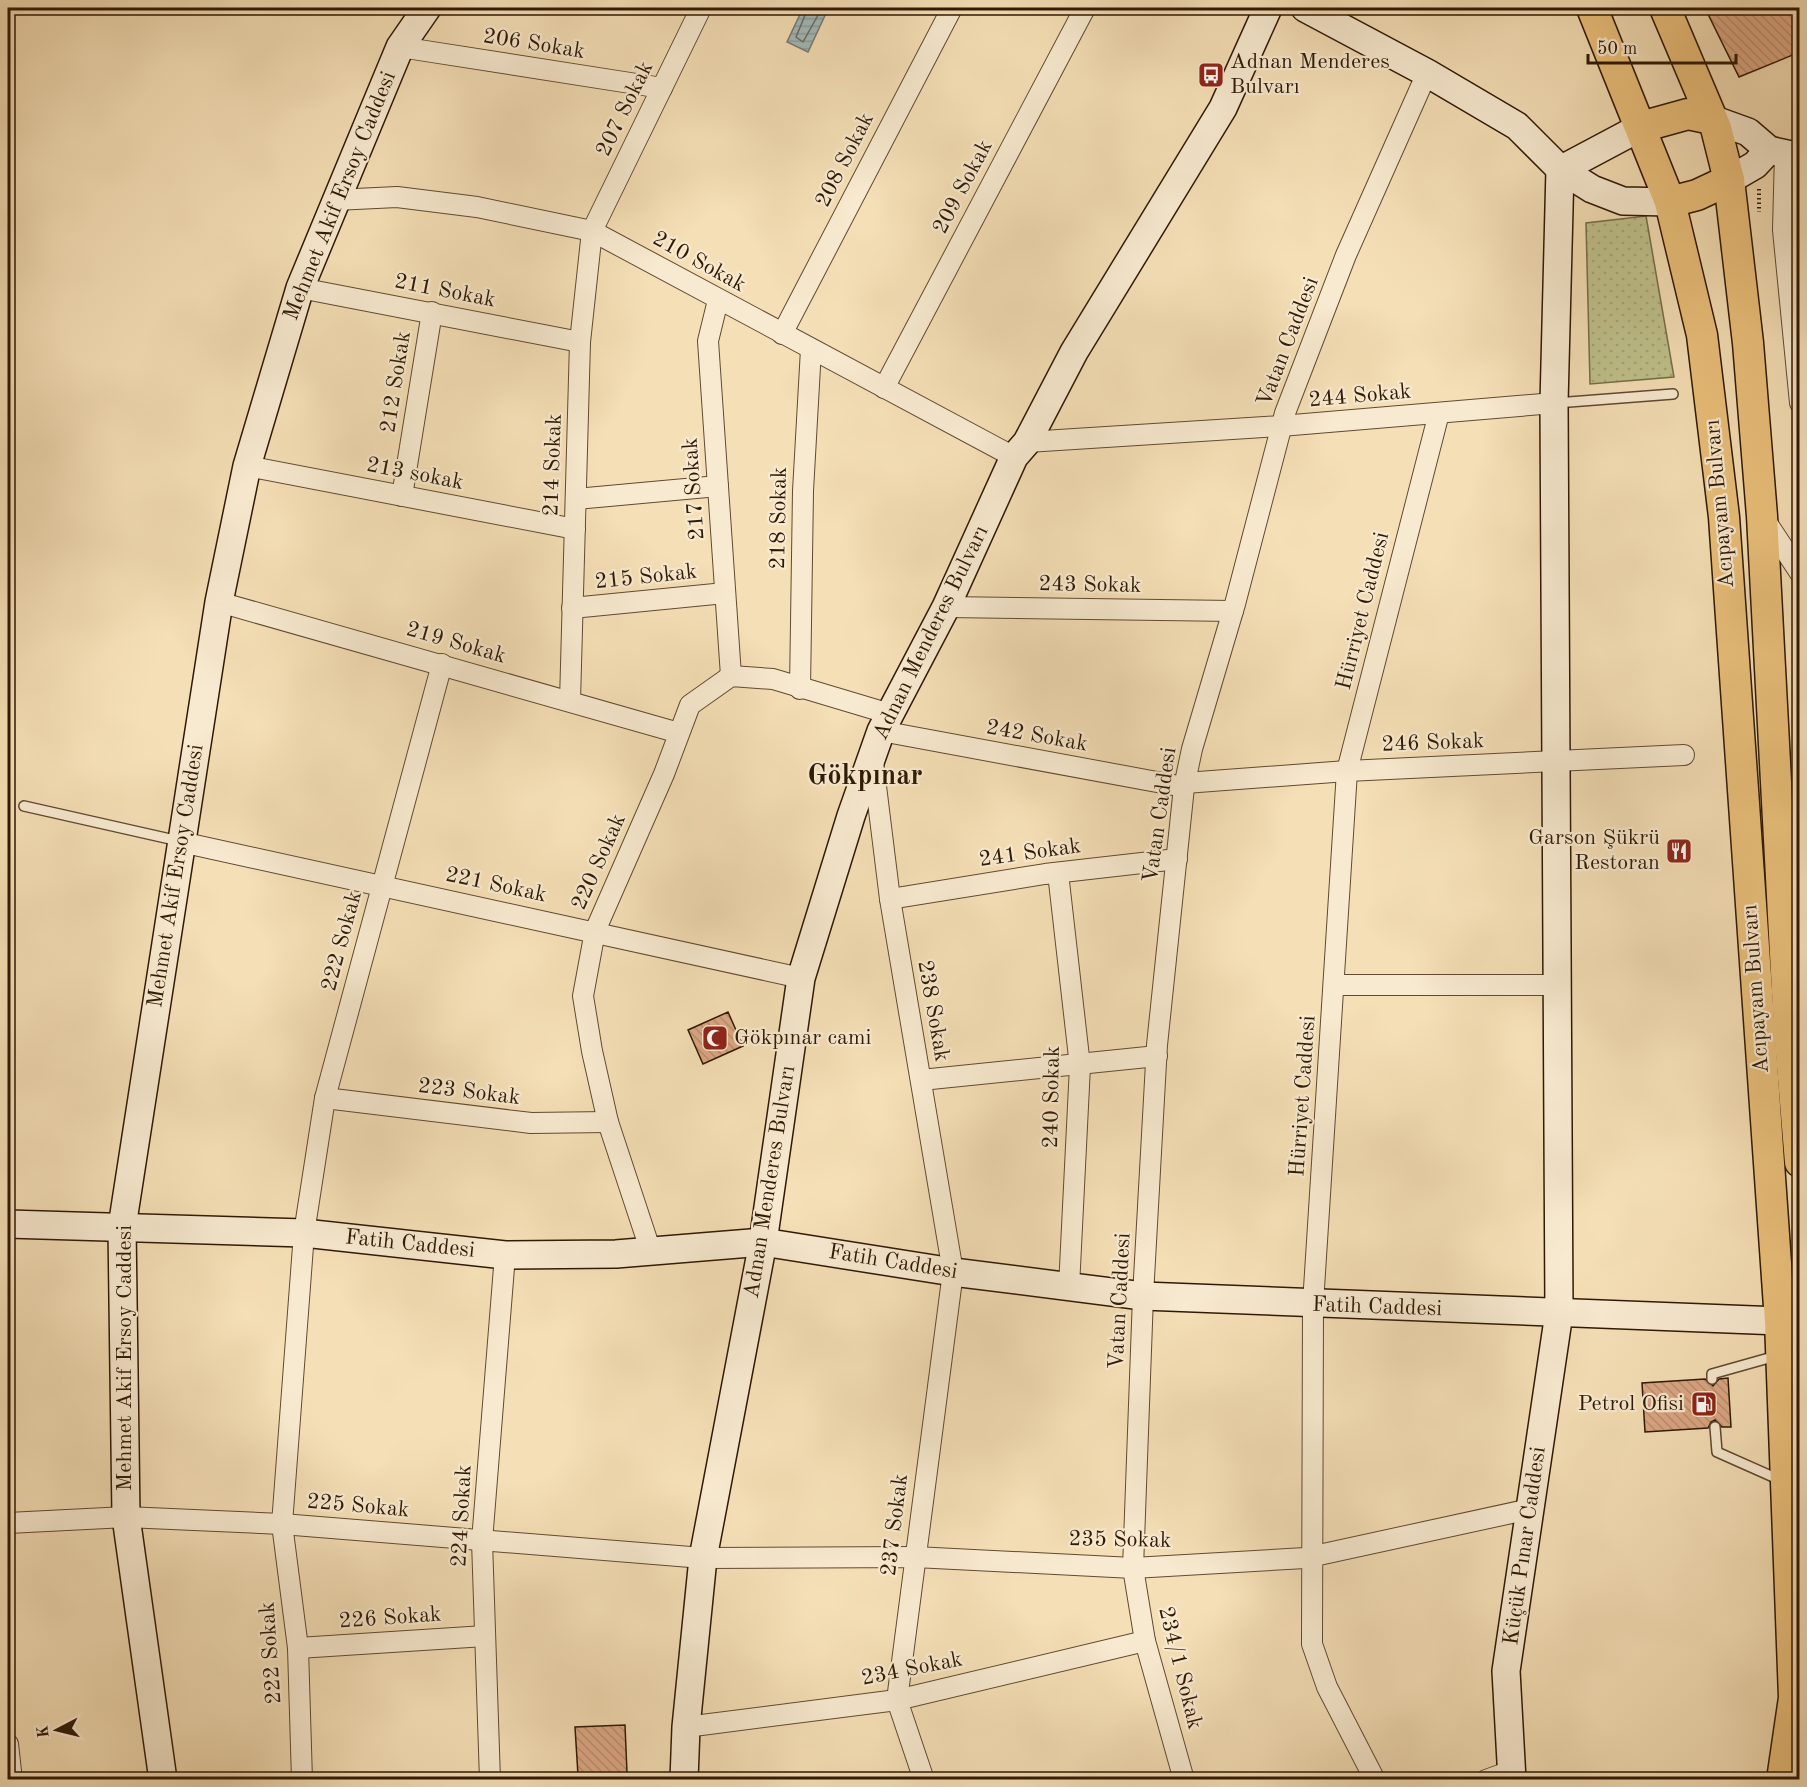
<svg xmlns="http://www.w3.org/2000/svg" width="1807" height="1787" font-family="'Old Standard TT',serif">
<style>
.grass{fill:url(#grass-dots);stroke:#776d48;stroke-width:1.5}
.water{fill:url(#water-rules);stroke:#747a72;stroke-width:1.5}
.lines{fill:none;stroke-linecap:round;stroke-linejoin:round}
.shore{stroke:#686a60;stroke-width:1.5}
.building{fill:url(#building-back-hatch);stroke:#2f1905;stroke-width:1.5}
.lane-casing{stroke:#604a31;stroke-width:12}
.street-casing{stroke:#604a31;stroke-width:22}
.secondary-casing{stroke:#2f1905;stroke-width:30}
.primary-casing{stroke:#2f1905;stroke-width:33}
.path{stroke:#2f1905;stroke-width:4;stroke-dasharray:1.5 3;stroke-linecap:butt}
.lane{stroke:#f8ead0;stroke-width:9}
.street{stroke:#f8ead0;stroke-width:20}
.secondary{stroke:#f8ead0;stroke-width:27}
.primary{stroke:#eac07b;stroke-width:30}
.labels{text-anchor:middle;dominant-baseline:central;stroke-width:4.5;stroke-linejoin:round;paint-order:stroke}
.street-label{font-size:22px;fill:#2f1905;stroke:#f8ead0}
.poi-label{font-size:22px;fill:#2f1905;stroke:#f8ead0;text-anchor:start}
.district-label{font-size:28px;font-weight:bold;fill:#2f1905;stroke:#f8ead0}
</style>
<defs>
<pattern id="grass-dots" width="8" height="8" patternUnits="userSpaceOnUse" patternTransform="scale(1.5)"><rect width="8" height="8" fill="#bfc18c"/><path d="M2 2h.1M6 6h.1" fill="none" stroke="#a4a577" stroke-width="1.8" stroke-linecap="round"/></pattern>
<pattern id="water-rules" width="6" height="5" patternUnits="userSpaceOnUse" patternTransform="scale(1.5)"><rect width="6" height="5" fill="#a2baba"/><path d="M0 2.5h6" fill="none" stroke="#8c9f9e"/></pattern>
<pattern id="building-back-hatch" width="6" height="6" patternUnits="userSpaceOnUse" patternTransform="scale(1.5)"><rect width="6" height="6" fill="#dca885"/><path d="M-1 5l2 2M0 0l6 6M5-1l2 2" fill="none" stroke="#bd9071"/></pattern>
</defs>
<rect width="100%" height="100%" fill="#f5dfb6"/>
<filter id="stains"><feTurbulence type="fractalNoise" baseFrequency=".00333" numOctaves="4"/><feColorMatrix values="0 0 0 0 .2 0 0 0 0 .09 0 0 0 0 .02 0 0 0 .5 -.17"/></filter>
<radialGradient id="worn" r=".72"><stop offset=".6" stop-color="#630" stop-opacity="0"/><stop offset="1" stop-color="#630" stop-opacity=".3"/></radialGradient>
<polygon class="grass" points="1646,216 1674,377 1590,384 1586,223"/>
<polygon class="water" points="803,8 828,9 808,52 787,42"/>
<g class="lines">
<polyline class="shore" points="808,8 796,37 803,42 822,8"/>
</g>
<g class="building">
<polygon points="1705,8 1800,8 1800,52 1739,77"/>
<polygon points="728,1012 743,1046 703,1064 688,1030"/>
<polygon points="1728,1378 1731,1427 1722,1427 1715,1420 1711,1422 1708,1428 1645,1432 1642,1383 1705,1379 1713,1386 1719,1379"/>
<polygon points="625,1725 627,1773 617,1774 617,1779 598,1779 597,1775 578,1775 575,1727"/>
</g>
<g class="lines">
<defs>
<g id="lane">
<polyline points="1556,403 1673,394"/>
<polyline points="24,806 179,841"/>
<polyline points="1712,1379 1712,1374 1776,1356"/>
<polyline points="1715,1427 1717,1452 1780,1480"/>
</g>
<g id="street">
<polyline points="400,47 662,88"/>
<polyline points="1785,153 1783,230 1800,403"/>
<polyline points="335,200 397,197 477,207 592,231 1014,457"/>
<polyline points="300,288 580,342"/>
<polyline points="718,300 708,341 731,676"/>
<polyline points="782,334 952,8"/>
<polyline points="884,388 1085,8"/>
<polyline points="1027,442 1281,426 1554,403"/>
<polyline points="247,466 575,529"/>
<polyline points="402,496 432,312"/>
<polyline points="576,499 718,486"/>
<polyline points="1765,520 1800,573"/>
<polyline points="219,602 679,733"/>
<polyline points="946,607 1233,611"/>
<polyline points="572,608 725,593"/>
<polyline points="800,689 803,491 811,349"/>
<polyline points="570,701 580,342 592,231 701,8"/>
<polyline points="881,731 1184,787"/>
<polyline points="873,762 890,899 953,1272 897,1700 924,1780"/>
<polyline points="1185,783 1347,771 1684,755"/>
<polyline points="181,842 801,978"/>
<polyline points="1058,873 1080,1066 1069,1287"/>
<polyline points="1781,880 1800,854"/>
<polyline points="890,899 1045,874 1177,859"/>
<polyline points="1335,985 1557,985"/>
<polyline points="921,1080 1157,1056"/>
<polyline points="325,1098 531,1123 608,1122"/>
<polyline points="651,1252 608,1122 592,1051 583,996 595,931 664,774 690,705 731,676 773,679 890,714"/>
<polyline points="8,1523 126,1517 282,1524 703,1558 915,1557 1133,1568 1305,1558 1530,1509"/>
<polyline points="298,1648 485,1636"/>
<polyline points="686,1727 897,1700 1145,1641"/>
<polyline points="8,1744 12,1780"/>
<polyline points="302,1780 298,1648 282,1524 304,1233 325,1098 442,664"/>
<polyline points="490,1780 482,1541 505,1255"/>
<polyline points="1184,1780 1145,1641 1133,1568 1143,1296 1157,1045 1184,787 1192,749 1235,604 1285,413 1346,255 1427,73"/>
<polyline points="1375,1780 1327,1687 1312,1644 1313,1304 1347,771 1439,413"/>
<polyline points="1486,1780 1511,1771"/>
</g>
<g id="secondary">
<polyline points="1305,8 1427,73 1517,126 1560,169 1592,189 1623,201 1670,202"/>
<polyline points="1712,119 1748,132 1769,150 1800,157"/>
<polyline points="1562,169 1641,127"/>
<polyline points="1729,180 1755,165 1769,150"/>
<polyline points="8,1224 304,1233 505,1255 616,1254 763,1242 953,1272 1143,1296 1780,1321"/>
<polyline points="163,1780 126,1517 122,1227 219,602 247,466 300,288 400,47 427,8"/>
<polyline points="684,1780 686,1727 703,1558 763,1242 801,978 851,816 881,731 946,607 1014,457 1027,442 1074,352 1223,108 1268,8"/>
<polyline points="1512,1780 1506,1671 1559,1313 1554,403 1560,169"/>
</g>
<g id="primary">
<polyline points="1592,8 1670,202 1702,335 1724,517 1780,1321 1794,1698 1782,1780"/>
<polyline points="1665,8 1716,128 1729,180 1748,343 1762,516 1789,1029 1800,1162"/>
<polyline points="1641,127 1688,114 1712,119"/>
<polyline points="1670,202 1697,195 1729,180"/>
</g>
</defs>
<use href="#lane" class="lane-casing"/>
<use href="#street" class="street-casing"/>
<use href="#secondary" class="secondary-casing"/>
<use href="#primary" class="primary-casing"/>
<polyline class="path" points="1759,189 1759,212"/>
<use href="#lane" class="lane"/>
<use href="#street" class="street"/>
<use href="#secondary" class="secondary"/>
<use href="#primary" class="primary"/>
</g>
<defs>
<symbol id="bus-square" viewBox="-11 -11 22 22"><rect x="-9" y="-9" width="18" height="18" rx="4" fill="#8f2418" stroke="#f8ead0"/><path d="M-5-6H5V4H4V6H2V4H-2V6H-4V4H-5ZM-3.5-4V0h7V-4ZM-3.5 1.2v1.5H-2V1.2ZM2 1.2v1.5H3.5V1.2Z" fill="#fff"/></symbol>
<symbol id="restaurant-square" viewBox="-11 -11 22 22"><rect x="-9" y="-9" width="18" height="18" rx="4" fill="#8f2418" stroke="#f8ead0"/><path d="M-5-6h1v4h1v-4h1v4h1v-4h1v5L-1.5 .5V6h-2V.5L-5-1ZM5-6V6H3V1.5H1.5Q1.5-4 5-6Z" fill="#fff"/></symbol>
<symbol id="mosque-square" viewBox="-11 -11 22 22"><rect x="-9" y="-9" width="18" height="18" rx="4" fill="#8f2418" stroke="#f8ead0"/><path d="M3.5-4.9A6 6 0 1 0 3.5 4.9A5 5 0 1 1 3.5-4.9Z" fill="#fff"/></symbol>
<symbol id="fuel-square" viewBox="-11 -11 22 22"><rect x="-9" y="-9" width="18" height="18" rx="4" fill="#8f2418" stroke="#f8ead0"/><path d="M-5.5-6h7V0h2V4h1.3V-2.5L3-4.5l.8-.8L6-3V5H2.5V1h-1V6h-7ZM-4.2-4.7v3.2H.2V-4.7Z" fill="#fff"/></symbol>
</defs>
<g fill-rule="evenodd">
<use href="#bus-square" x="1196" y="60" width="30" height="30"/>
<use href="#restaurant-square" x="1664" y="836" width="30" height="30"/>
<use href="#mosque-square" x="700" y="1023" width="30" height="30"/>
<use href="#fuel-square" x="1689" y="1389" width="30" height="30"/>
</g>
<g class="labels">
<g class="street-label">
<text transform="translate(534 44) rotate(9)">206 Sokak</text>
<text transform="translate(625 109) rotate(-64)">207 Sokak</text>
<text transform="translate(845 160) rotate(-63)">208 Sokak</text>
<text transform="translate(963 187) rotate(-62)">209 Sokak</text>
<text transform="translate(340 196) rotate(-68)">Mehmet Akif Ersoy Caddesi</text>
<text transform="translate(699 262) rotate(29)">210 Sokak</text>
<text transform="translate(445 291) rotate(11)">211 Sokak</text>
<text transform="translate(1288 342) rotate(-69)">Vatan Caddesi</text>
<text transform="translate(396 382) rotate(-81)">212 Sokak</text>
<text transform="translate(1360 396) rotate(-5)">244 Sokak</text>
<text transform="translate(553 465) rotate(-88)">214 Sokak</text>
<text transform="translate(415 474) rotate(11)">213 sokak</text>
<text transform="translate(694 489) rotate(-94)">217 Sokak</text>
<text transform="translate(1720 504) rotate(-95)">Acıpayam Bulvarı</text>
<text transform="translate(779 518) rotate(-89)">218 Sokak</text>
<text transform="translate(646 577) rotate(-6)">215 Sokak</text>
<text transform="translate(1090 585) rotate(1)">243 Sokak</text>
<text transform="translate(1363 611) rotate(-76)">Hürriyet Caddesi</text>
<text transform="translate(931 633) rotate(-64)">Adnan Menderes Bulvarı</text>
<text transform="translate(456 643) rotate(16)">219 Sokak</text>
<text transform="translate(1037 736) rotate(10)">242 Sokak</text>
<text transform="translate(1433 743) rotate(-2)">246 Sokak</text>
<text transform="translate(1160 815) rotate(-82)">Vatan Caddesi</text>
<text transform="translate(1030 853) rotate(-8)">241 Sokak</text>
<text transform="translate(599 862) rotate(-66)">220 Sokak</text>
<text transform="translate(176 876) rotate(-81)">Mehmet Akif Ersoy Caddesi</text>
<text transform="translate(496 885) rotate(12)">221 Sokak</text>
<text transform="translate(342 941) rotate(-75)">222 Sokak</text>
<text transform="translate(1756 989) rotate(-94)">Acıpayam Bulvarı</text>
<text transform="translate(933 1011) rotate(80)">238 Sokak</text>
<text transform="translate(469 1092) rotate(7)">223 Sokak</text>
<text transform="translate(1303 1096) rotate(-86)">Hürriyet Caddesi</text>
<text transform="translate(1052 1097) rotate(-89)">240 Sokak</text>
<text transform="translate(770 1182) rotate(-81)">Adnan Menderes Bulvarı</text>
<text transform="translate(410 1244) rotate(6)">Fatih Caddesi</text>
<text transform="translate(893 1262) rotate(9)">Fatih Caddesi</text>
<text transform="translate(1120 1301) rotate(-87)">Vatan Caddesi</text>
<text transform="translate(1377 1307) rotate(2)">Fatih Caddesi</text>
<text transform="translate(125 1358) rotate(-90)">Mehmet Akif Ersoy Caddesi</text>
<text transform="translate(358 1506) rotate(5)">225 Sokak</text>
<text transform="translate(462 1516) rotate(-87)">224 Sokak</text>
<text transform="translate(895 1525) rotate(-83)">237 Sokak</text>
<text transform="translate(1120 1540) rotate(1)">235 Sokak</text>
<text transform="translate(1525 1546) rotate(-82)">Küçük Pınar Caddesi</text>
<text transform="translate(390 1618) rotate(-4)">226 Sokak</text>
<text transform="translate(271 1653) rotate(-94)">222 Sokak</text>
<text transform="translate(1180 1668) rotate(76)">234/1 Sokak</text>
<text transform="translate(912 1669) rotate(-11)">234 Sokak</text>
</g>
<g class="poi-label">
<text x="1230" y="62">Adnan Menderes<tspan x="1230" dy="25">Bulvarı</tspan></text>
<text x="1660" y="838" text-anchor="end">Garson Şükrü<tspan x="1660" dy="25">Restoran</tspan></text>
<text x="734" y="1038">Gökpınar cami</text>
<text x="1684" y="1404" text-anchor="end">Petrol Ofisi</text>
</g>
<g class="district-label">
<text x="865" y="777">Gökpınar</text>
</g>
</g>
<rect width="1807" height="1787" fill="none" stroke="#f5dfb6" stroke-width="30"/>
<rect x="9" y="9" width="1789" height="1769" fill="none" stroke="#2f1905" stroke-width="3"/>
<rect x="15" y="15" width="1777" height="1757" fill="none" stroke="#2f1905" stroke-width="1.5"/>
<g transform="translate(57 1730) rotate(263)" stroke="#f8ead0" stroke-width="4.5" paint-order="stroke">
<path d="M0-4.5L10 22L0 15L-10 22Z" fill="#2f1905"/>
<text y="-9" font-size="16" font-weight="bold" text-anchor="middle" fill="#2f1905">K</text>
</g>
<path d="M1588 54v9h148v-9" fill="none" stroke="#2f1905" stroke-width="3"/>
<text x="1597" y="54" font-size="18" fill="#2f1905" stroke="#f8ead0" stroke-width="4.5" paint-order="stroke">50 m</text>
<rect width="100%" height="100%" filter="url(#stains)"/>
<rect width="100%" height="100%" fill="url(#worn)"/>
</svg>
